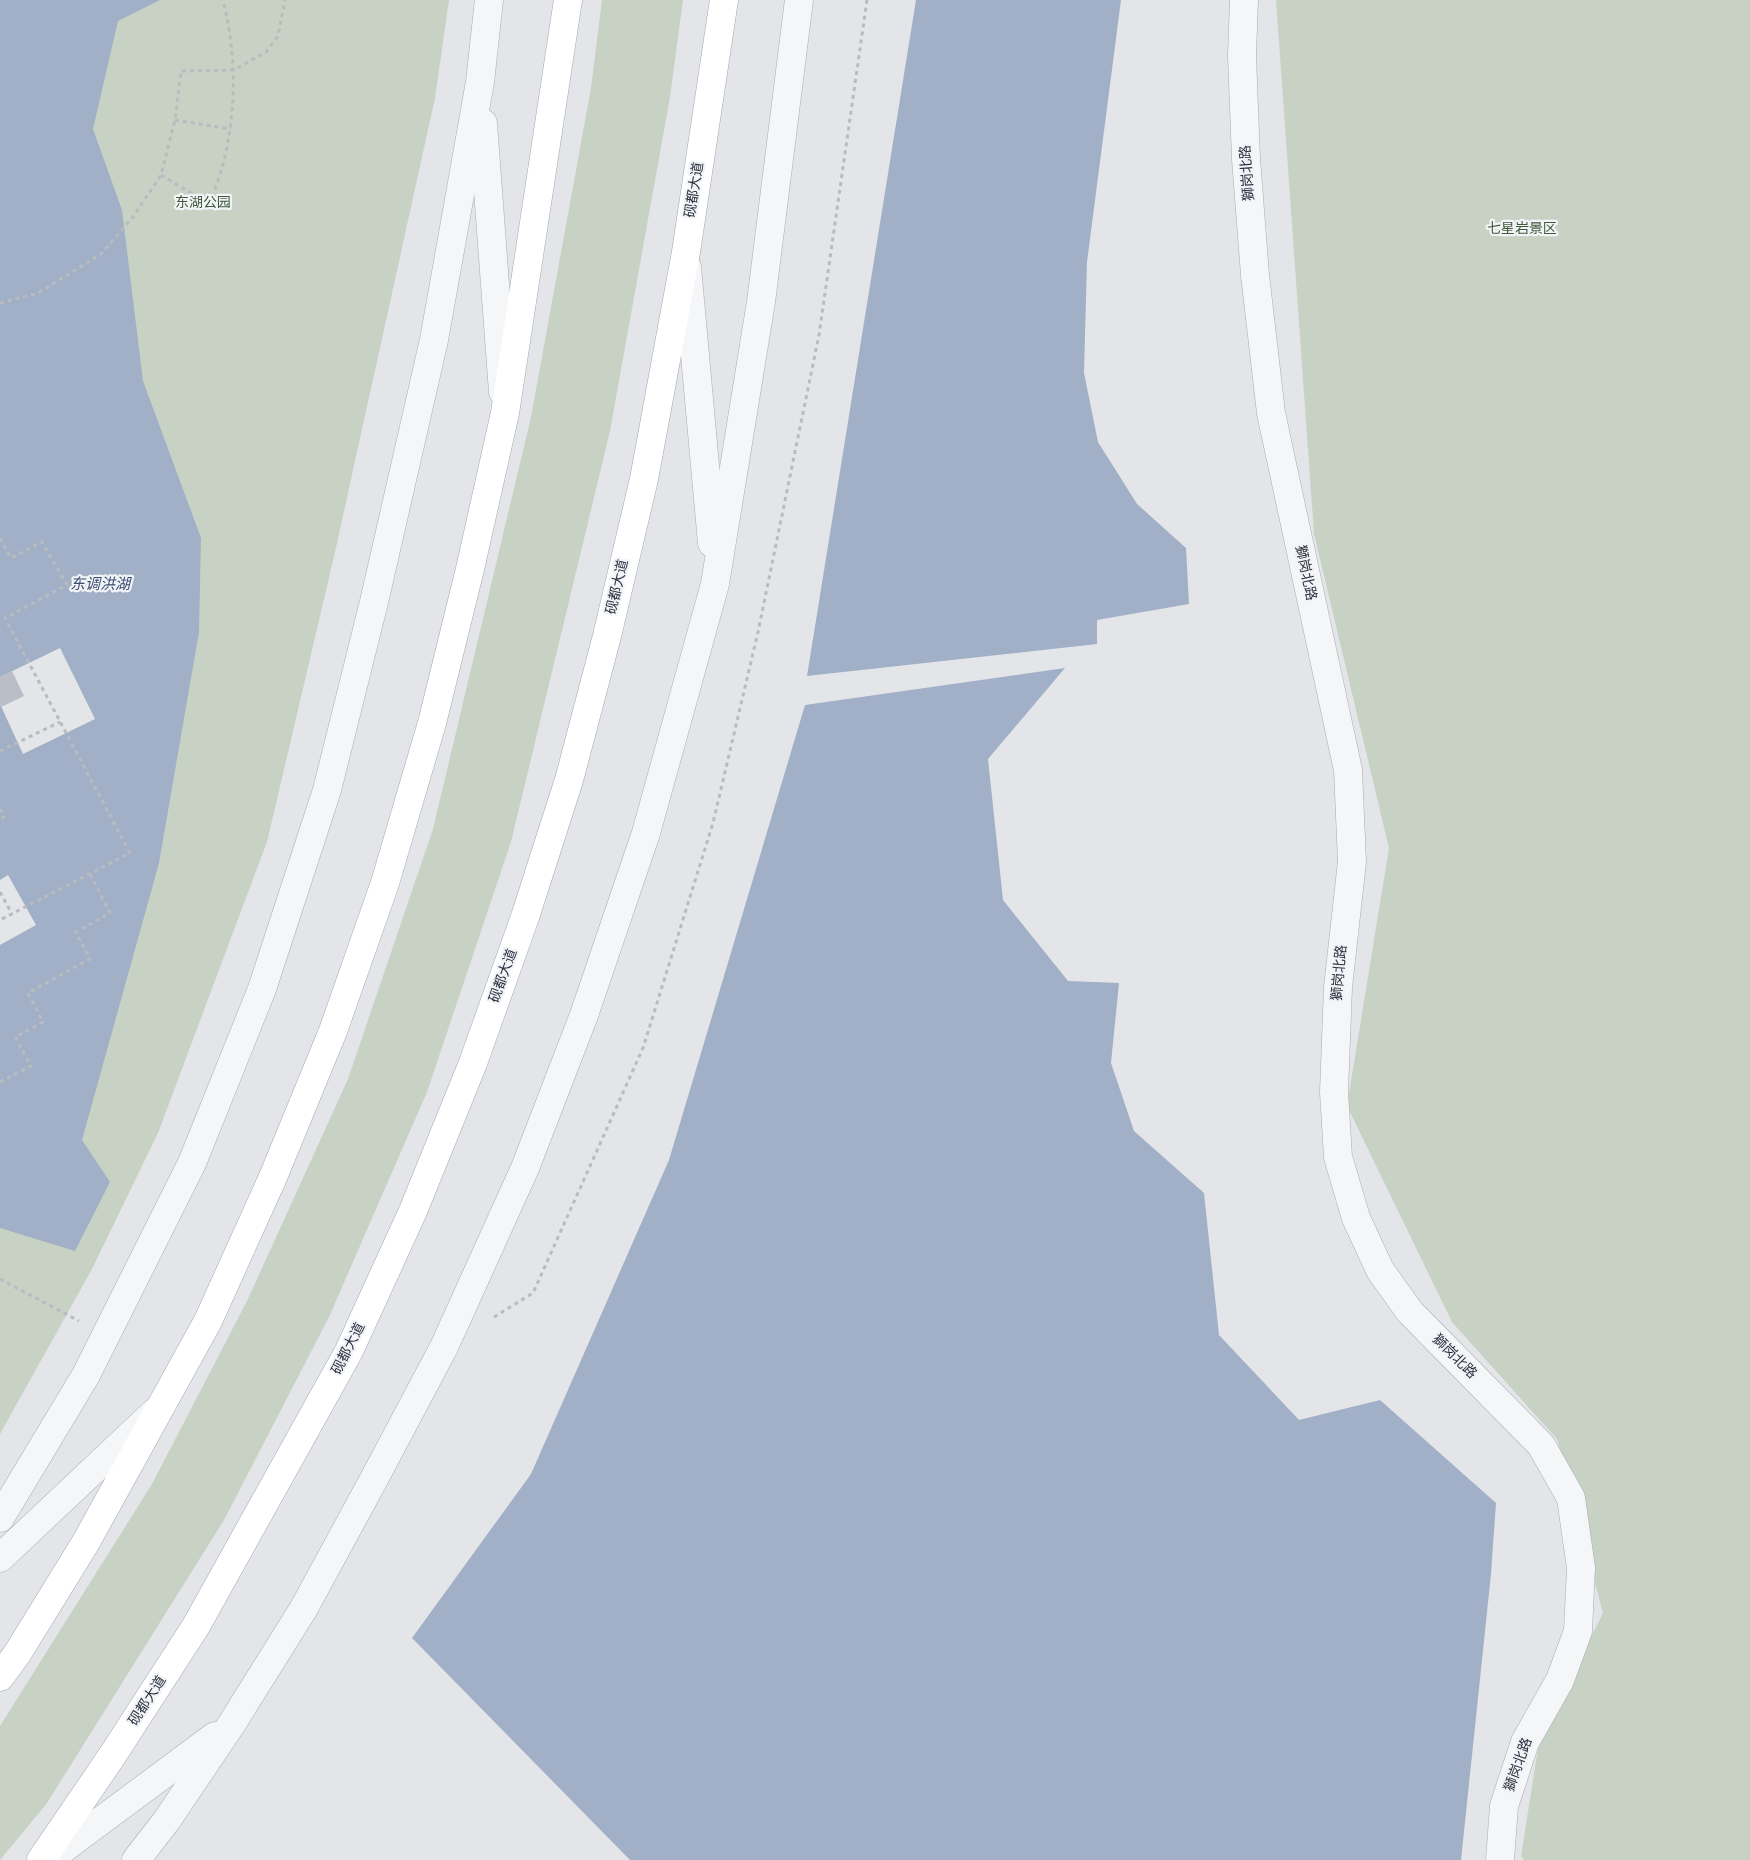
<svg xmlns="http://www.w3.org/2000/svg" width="1750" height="1860" font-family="Overpass,'Noto Sans SC',sans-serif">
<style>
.green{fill:#c7d2c5}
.water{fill:#a1b0c6}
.pier{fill:#e3e5e9}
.building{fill:#babec6}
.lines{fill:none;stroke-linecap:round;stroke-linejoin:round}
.minor-casing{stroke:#a8acb3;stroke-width:29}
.major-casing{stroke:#a3a8b4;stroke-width:29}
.path{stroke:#b9bbc1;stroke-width:3;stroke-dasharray:4 4;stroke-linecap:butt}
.minor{stroke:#f5f6f8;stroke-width:28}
.major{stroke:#fff;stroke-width:28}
.labels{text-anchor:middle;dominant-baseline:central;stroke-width:4.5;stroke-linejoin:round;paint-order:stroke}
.street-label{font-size:14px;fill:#2c3240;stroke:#f2f4f7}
.park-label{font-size:14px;fill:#3e5a3b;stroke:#f2f4f7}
.water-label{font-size:15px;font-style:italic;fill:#3a4d70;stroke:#f2f4f7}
</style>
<rect width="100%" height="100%" fill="#e3e5e9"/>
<g class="green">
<polygon points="0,0 449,0 435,98 335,552 267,842 158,1133 92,1269 0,1434"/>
<polygon points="602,0 683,0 670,97 610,431 511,842 427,1092 329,1317 224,1520 47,1803 0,1860 0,1726 152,1484 247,1301 348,1079 433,829 531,417 591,88"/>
<polygon points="1276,0 1750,0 1750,1860 1524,1860 1521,1856 1539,1742 1603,1613 1557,1439 1452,1322 1347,1106 1389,848 1314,534"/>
</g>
<g class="water">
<polygon points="0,0 160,0 118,21 93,129 122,210 143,381 201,538 199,632 159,863 82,1140 110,1182 75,1251 0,1228"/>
<polygon points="916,0 1121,0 1087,262 1084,373 1098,442 1137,504 1186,548 1189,604 1097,620 1097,644 807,676"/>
<polygon points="1065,668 988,759 1003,900 1068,981 1119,983 1111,1063 1134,1131 1204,1193 1219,1335 1299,1420 1380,1400 1496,1503 1491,1574 1461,1860 630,1860 412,1638 531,1474 669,1160 805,705"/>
</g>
<g class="pier">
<polygon points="60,648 95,719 23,754 0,704 0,677"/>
<polygon points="8,875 36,925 0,945 0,880"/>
</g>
<polygon class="building" points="12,671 24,696 1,707 0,704 0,677"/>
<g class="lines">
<defs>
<g id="minor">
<polyline points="1244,0 1242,56 1246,159 1255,275 1271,413 1348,770 1352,862 1338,987 1334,1092 1338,1157 1356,1218 1380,1270 1410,1312 1541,1445 1571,1498 1581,1568 1578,1631 1560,1680 1525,1742 1504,1806 1500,1860"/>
<polyline points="483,123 503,392"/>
<polyline points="687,267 712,543"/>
<polyline points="0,1518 86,1375 192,1163 262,989 327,790 374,602 434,340 480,82 489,0"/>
<polyline points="0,1558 155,1412"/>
<polyline points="48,1860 215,1736"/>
<polyline points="136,1860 167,1820 231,1725 304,1608 374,1479 444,1347 525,1168 584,1015 646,833 715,584 761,302 799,0"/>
</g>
<g id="major">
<polyline points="0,1677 17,1654 86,1542 208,1321 273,1177 333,1031 385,883 432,723 470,569 505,413 568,0"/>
<polyline points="41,1860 112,1756 196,1626 349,1351 413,1211 473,1063 525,917 569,780 607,636 644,479 686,252 724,0"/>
</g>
</defs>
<use href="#minor" class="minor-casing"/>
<use href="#major" class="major-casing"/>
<g class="path">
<polyline points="175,120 231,129"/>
<path d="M 161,175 L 209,204 C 214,190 221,175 224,160 C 237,108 236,52 223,0"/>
<polyline points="0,303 38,293 101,254 133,217 161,175 175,120 181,71 234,70 266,52 278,36 285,0"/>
<polyline points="0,538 11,558 42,542 67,585 5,618 130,853 0,920"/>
<polyline points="0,751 60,722"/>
<polyline points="0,809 4,817 0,819"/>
<polyline points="0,892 12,914"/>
<polyline points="0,1082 31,1066 15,1037 43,1022 28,993 90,959 76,932 110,913 90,874"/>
<polyline points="0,1279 79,1321"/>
<polyline points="494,1317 533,1293 643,1048 713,823 758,632 819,335 867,0"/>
</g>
<use href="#minor" class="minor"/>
<use href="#major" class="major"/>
</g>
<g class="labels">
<g class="street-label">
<text transform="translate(1248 173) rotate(-94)">獅岗北路</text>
<text transform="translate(695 190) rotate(-81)">砚都大道</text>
<text transform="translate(1305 573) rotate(78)">獅岗北路</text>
<text transform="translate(618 587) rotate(-77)">砚都大道</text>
<text transform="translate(1340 973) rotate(-85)">獅岗北路</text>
<text transform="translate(504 976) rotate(-70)">砚都大道</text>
<text transform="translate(349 1349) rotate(-63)">砚都大道</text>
<text transform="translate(1454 1357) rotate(45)">獅岗北路</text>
<text transform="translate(148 1701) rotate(-57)">砚都大道</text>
<text transform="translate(1519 1765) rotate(-70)">獅岗北路</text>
</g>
<g class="park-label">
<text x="203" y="203">东湖公园</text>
<text x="1522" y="229">七星岩景区</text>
</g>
<g class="water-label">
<text x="100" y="585">东调洪湖</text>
</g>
</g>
</svg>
